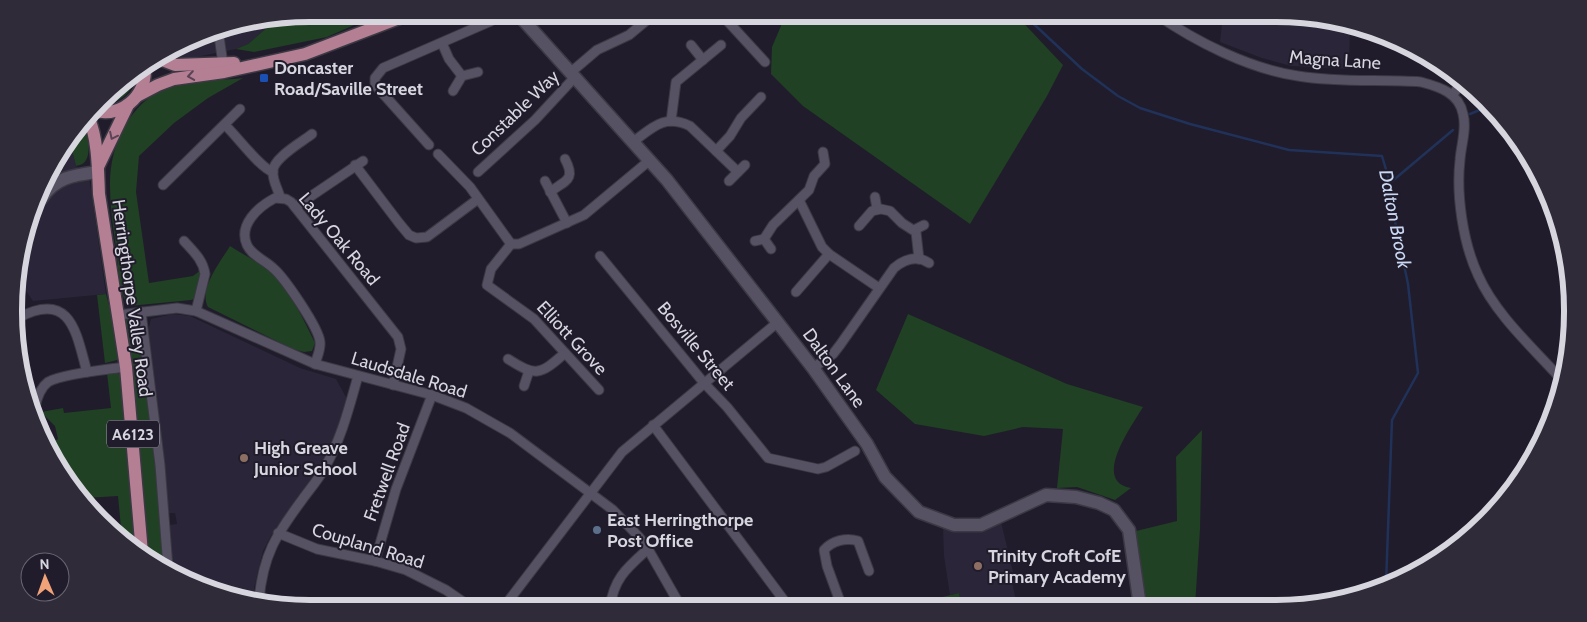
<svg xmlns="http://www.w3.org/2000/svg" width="1587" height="622" font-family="Cabin,sans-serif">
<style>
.built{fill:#2a2538}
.green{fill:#204123}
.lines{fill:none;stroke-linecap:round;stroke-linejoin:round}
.stream{stroke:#203259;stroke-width:2.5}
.street-casing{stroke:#3b3944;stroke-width:11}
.secondary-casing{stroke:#3b3944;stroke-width:15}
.primary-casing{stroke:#3b3944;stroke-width:15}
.street{stroke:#565263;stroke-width:9}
.secondary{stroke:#565263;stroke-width:12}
.primary{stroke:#b47e93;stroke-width:12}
.oneway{stroke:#5b4355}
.transit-dot{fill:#1a4fb4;stroke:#201c2b;stroke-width:2}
.education-dot{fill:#8d6e63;stroke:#201c2b;stroke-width:2}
.service-dot{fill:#5c6f8a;stroke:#201c2b;stroke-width:2}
.labels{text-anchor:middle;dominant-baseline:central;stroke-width:4;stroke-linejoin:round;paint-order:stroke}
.shield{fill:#201c2b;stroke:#a09ea9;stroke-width:1}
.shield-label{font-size:16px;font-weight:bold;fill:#d7d6df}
.street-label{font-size:18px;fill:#d7d6df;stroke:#201c2b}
.poi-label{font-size:18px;font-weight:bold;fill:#d7d6df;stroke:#201c2b;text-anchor:start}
.water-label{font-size:19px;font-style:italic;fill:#c9d7f3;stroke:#201c2b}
.rim{fill:none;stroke:#d7d6df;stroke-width:6}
</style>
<rect width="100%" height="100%" fill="#201c2b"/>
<g class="built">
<polygon points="1223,14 1276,14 1350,26 1349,69 1291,66 1262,58 1220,42"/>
<polygon points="276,20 248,44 236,49 186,59 170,56 215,30"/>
<polygon points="70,142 76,166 89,177 106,294 33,301 16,276 16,272 53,163"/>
<polygon points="173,314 190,316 300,368 336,379 347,399 334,439 322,462 306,488 273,532 263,551 254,588 254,599 216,593 173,570 169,525 177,524 175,513 168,513 163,454 148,331 151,319"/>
<polygon points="1001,522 1014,576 1011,577 1017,606 962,607 959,593 950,595 944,556 943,528 956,531"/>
</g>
<g class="green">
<polygon points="311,14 379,14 327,37 254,52 236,49 248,44 276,20"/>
<polygon points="786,14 1015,14 1063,65 1047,96 970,224 803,106 771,74 772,47"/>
<path d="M 136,75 C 132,93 121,103 102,103 L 115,87 Z"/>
<path d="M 243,78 L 208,98 L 174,123 L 139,156 L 136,192 L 149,283 L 193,276 L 201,270 L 199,286 L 194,299 L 191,300 L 129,306 C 119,299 118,260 116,247 C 113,227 110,207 110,187 C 109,146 129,103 168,87 C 190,78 219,81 243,78 Z"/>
<path d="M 86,123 C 88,131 91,153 86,160 C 84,164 80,165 76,166 L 70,142 Z"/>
<path d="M 230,246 C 242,254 257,261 269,271 C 288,287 304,320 315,343 L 312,351 L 304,352 L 293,349 L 208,307 C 198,289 221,261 230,246 Z"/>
<path d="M 106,294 C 110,312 123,342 117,360 L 105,363 L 97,295 Z"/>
<path d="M 908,314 L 1067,384 L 1143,407 C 1132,426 1091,481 1131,488 L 1115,500 L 1077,487 L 1057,488 L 1063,429 L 1023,427 L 984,436 L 915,424 L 876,390 Z"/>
<polygon points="135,318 138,321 151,421 164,565 147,556 124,321 127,319"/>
<polygon points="116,371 121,376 137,550 130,547 122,538 118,496 85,498 64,476 50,444 58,439 55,426 41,412 63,408 64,413 111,408 107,373"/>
<polygon points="1202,430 1200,529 1195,606 1147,606 1132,532 1177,521 1176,457"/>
<polygon points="959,593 962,607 901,607"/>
</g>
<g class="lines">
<g class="stream">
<polyline points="1023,14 1082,69 1118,96 1140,108 1190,124 1289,150 1382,156 1390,183 1391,202 1408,284 1418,373 1392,420 1386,584"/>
<polyline points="1470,114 1487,107"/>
<polyline points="1390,183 1453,130"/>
</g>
<defs>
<g id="street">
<polyline points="721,14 765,62"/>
<path d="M 1156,14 C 1196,42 1250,69 1298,76 C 1339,83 1381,79 1421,82 C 1440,87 1459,93 1463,114 C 1467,129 1461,145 1460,160 C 1456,195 1463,243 1478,275 C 1495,314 1533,348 1561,379"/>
<polyline points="218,29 223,64"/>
<polyline points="442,43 449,59 462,76"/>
<polyline points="691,45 703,60"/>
<polyline points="570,73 597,50 629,35 647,20"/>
<polyline points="453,91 462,76 478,72"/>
<polyline points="1453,94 1463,82"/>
<polyline points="671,121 676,82 721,45"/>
<path d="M 225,125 C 237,136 260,168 273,172"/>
<path d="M 633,142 C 653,127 664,114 690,126 L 738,172"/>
<polyline points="429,145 377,87 375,83 375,78 383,68 491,21 500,14"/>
<polyline points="716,151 730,136 741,118 761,97"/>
<polyline points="438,154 470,187 511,244"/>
<polyline points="355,165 399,223 409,235 416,238 427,237 478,199"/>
<polyline points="478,172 535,120 574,78"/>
<polyline points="545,181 567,223"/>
<polyline points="729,181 745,165"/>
<polyline points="163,185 240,109"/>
<path d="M 550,192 C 566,180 576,180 565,159"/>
<path d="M 280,197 C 278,189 272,180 273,171 C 273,158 302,142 312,134"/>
<polyline points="875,197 877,209"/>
<polyline points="799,200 822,247 829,254 879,288"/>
<polyline points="295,207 363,161"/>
<polyline points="859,226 872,211 881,209 890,211 902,223 916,232 919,259"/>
<polyline points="914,230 924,225"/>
<polyline points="764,239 773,225 809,190 814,176 825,164 823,152"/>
<path d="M 184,241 C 194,252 203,260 205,274 L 196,311"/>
<polyline points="755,241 764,239 771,249"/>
<polyline points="511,244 491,269 487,285 534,319 599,390"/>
<polyline points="511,244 519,244 584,215 650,160"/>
<polyline points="600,256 704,383 727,407 768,458 818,469 826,467 855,451"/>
<polyline points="796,292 829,254"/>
<polyline points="141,312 160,465 168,567"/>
<polyline points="118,315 177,308 196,311 315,364 432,395 466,408 510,433 613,510 639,537 648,549 681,607"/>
<path d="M 18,318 C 71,290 76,332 87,372"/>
<path d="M 508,359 C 536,377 540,375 565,353"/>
<path d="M 315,364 C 317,357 321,349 320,342 C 319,328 284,277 273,268 C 265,260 252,256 247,245 C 238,225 258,207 275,198 L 286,199 L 291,202 L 398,337 L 401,349 L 393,385"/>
<path d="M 813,368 L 833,354 L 840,345 L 894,268 C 905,259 917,255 929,263"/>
<polyline points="524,386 529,371"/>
<path d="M 35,407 C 37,398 40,388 48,382 C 61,374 108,369 126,367"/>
<polyline points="653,425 789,607"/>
<polyline points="278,533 317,549 375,561 406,570 446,590 472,608"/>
<polyline points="375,561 396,489 432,395"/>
<path d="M 259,600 C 263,555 276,535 302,500 C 309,490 318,480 324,469 C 341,440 349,408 358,376"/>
<path d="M 610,607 C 614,578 627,568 648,549"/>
<path d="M 842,607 L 827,566 L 824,550 C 832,541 846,537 858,541 L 869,571"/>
<polyline points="503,608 622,452 778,322"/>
</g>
<g id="secondary">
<polyline points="518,14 667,180 813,368 867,444 885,477 919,512 954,525 981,525 1046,495 1076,497 1099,503 1114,510 1129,530 1140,606"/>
<path d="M 41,199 C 55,177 74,175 98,172"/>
</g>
<g id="primary">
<polyline points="162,60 175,65 234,63"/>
<polyline points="137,96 158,85 174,79 224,72 305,54 410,14"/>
<path d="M 95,111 C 122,117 145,97 145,70"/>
<path d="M 89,119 C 98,139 98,171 99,194 L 126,367 L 142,553"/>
<polyline points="98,167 128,105"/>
</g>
</defs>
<use href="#street" class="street-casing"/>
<use href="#secondary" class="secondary-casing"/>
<use href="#primary" class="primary-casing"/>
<use href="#street" class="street"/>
<use href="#secondary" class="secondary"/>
<use href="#primary" class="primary"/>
</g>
<defs><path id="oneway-chevron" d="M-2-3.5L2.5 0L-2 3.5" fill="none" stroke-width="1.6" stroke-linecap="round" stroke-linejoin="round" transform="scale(1.25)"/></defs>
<g class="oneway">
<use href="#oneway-chevron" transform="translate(191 76) rotate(171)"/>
<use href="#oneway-chevron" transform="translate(113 136) rotate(116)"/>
</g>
<rect class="transit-dot" x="259" y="73" width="10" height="10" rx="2.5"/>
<g class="education-dot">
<circle cx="244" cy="458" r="5"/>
<circle cx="978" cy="566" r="5"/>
</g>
<circle class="service-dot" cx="597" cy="530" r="5"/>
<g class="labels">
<rect class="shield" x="107" y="420.5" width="52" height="27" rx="4"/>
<g class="shield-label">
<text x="133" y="434">A6123</text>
</g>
<g class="street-label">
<text transform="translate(1335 60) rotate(4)">Magna Lane</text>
<text transform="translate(515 113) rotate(-44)">Constable Way</text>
<text transform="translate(339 239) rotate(50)">Lady Oak Road</text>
<text transform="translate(132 298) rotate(82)">Herringthorpe Valley Road</text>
<text transform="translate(572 338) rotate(47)">Elliott Grove</text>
<text transform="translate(696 346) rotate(50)">Bosville Street</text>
<text transform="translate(834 368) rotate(54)">Dalton Lane</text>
<text transform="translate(409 375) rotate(17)">Laudsdale Road</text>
<text transform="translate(387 472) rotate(-70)">Fretwell Road</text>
<text transform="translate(368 546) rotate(17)">Coupland Road</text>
</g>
<g class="poi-label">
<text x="274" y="68">Doncaster<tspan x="274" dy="21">Road/Saville Street</tspan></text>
<text x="254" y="448">High Greave<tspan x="254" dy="21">Junior School</tspan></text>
<text x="607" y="520">East Herringthorpe<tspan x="607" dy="21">Post Office</tspan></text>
<text x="988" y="556">Trinity Croft CofE<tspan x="988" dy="21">Primary Academy</tspan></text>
</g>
<g class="water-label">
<text transform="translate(1395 219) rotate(79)">Dalton Brook</text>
</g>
</g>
<path d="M0 0H1587V622H0ZM310 22H1276A288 288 0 0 1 1564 310V312A288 288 0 0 1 1276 600H310A288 288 0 0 1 22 312V310A288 288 0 0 1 310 22Z" fill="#2f2b39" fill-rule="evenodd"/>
<path class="rim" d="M310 22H1276A288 288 0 0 1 1564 310V312A288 288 0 0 1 1276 600H310A288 288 0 0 1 22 312V310A288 288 0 0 1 310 22Z"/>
<g transform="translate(45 577) rotate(358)"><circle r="24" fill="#201c2b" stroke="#696673"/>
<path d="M0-4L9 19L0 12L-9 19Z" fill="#f0a279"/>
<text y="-8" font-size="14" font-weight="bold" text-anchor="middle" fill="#d7d6df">N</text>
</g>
</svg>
